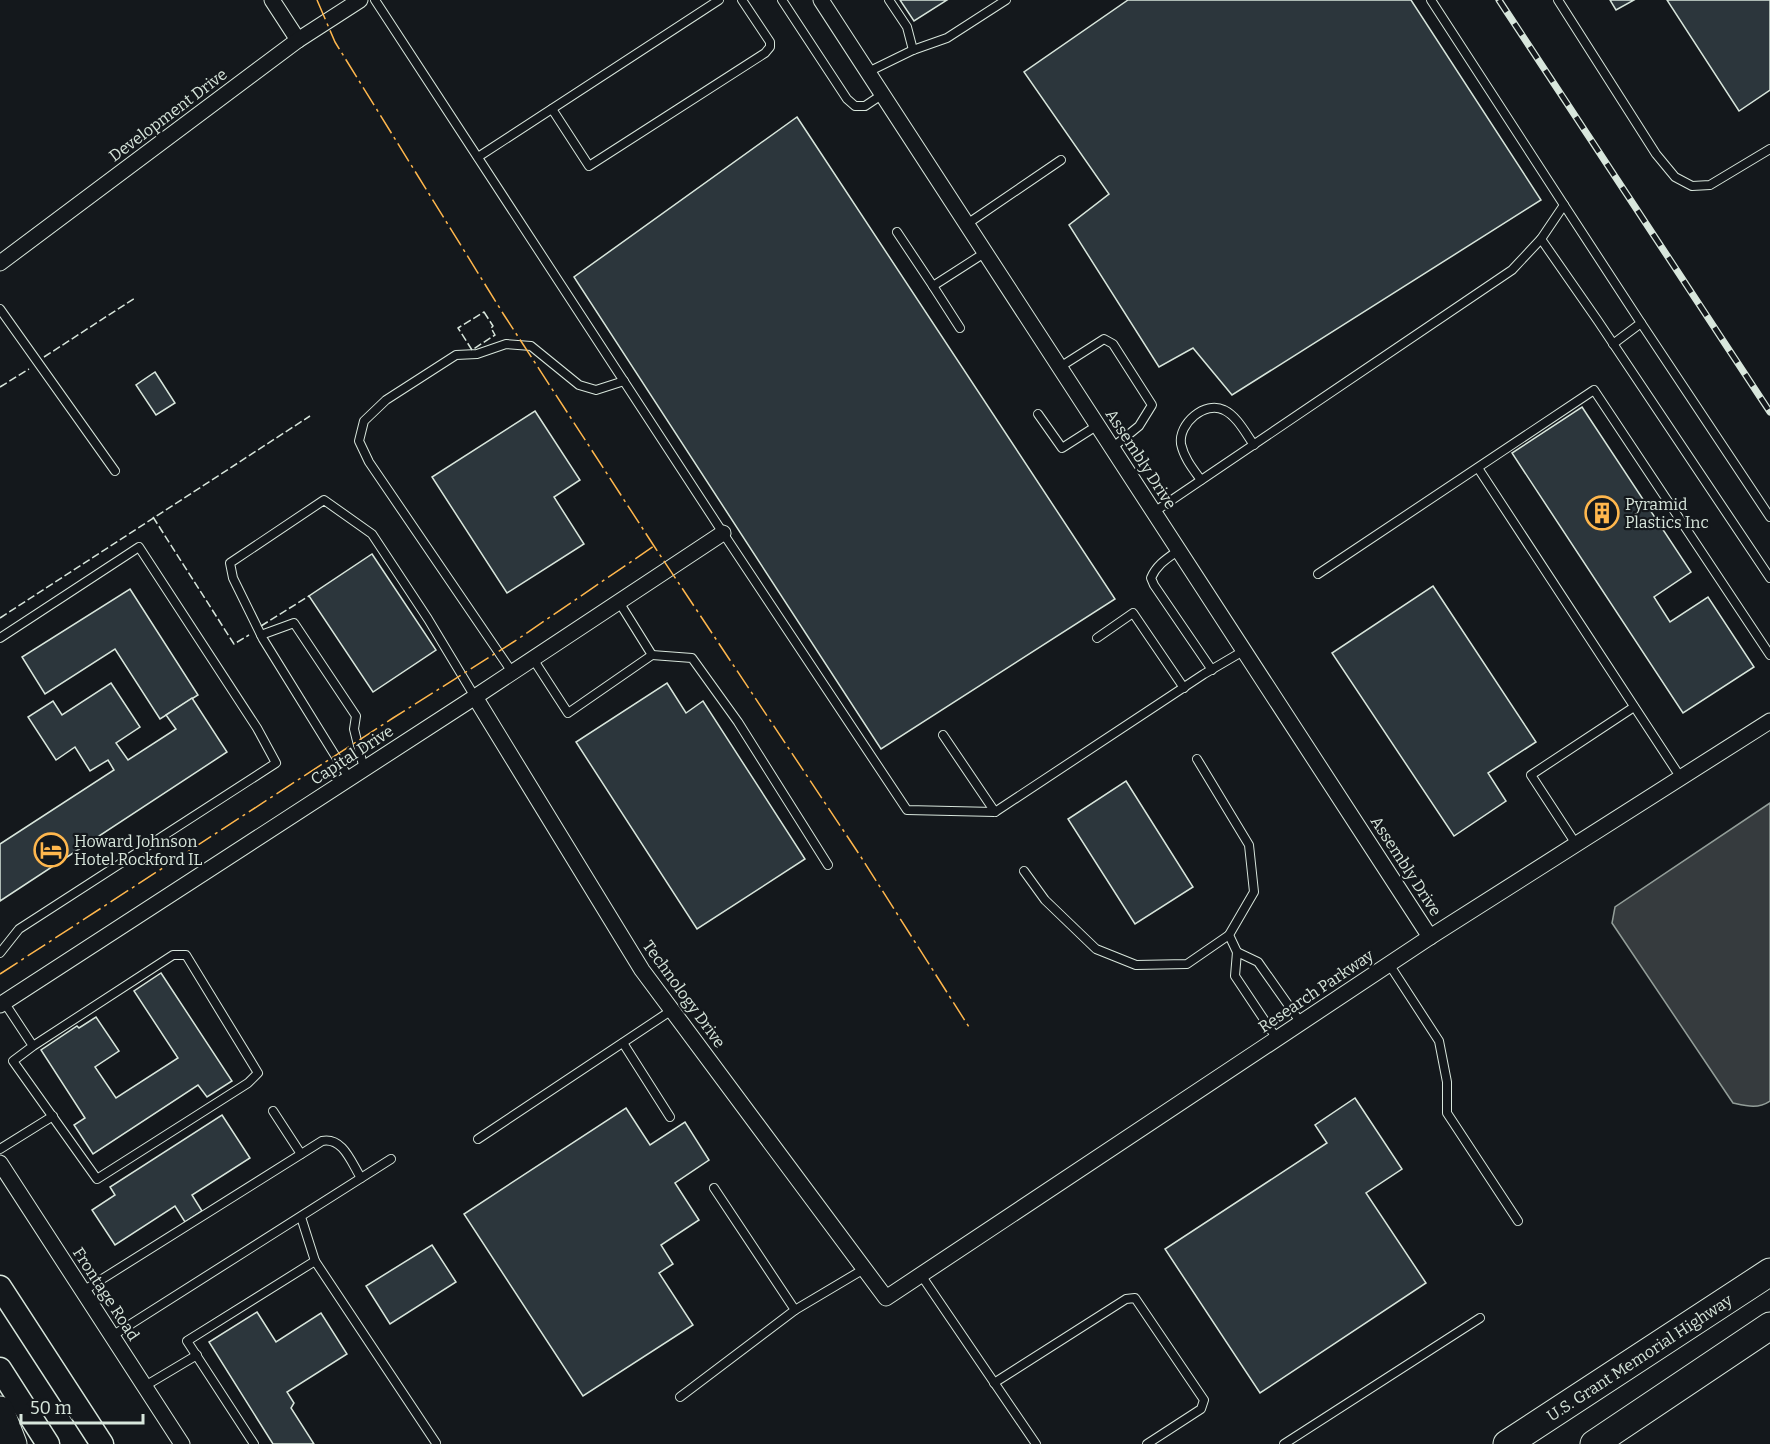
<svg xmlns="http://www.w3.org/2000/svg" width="1770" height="1444" font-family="Bitter,serif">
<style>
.water{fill:#363b3e;stroke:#939e99;stroke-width:1.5}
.building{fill:#2c363c;stroke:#d8e6dc;stroke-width:1.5}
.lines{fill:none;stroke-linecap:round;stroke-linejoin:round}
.service-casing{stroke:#d8e6dc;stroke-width:10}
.minor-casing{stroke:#d8e6dc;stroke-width:17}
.primary-casing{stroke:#d8e6dc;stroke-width:25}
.motorway-casing{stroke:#d8e6dc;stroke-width:29}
.service{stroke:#14181c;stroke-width:8}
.minor{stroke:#14181c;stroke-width:15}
.primary{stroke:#14181c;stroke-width:22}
.motorway{stroke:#14181c;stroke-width:27}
.rail-casing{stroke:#d8e6dc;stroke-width:7}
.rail{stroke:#14181c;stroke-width:4.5;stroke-dasharray:14;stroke-linecap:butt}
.fence{stroke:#d8e6dc;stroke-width:1.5;stroke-dasharray:8 3;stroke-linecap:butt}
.power{stroke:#ffb74d;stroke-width:1.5;stroke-dasharray:21 4.5 3 4.5;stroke-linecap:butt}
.labels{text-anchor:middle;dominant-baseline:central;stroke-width:4.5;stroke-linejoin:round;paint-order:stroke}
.street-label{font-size:16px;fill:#d8e6dc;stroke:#14181c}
.poi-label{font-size:16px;fill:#d8e6dc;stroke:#14181c;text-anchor:start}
</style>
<rect width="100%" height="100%" fill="#14181c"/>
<path class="water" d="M 1770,803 L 1770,1101 C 1758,1109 1747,1106 1733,1103 L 1612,923 L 1615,907 Z"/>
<g class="building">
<polygon points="900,0 947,0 914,21"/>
<polygon points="1128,0 1411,0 1541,200 1232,395 1193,348 1159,367 1069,225 1109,194 1024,72"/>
<polygon points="1610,0 1634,0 1616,10"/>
<polygon points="1667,0 1770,0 1770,90 1739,111"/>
<polygon points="797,117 1115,599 881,749 574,277"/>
<polygon points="155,372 175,403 156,415 136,385"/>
<polygon points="1582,407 1691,572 1654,597 1670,622 1708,597 1754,667 1683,713 1512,453"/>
<polygon points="535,411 580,480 554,497 584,544 507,593 432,477"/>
<polygon points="372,554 436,650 373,692 309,596"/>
<polygon points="1433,586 1536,742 1488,773 1506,801 1454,836 1332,653"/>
<polygon points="130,589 198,695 160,719 115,649 45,694 22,657"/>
<polygon points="111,683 140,727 116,743 128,760 176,729 166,715 192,698 227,752 0,901 0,844 114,770 108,760 90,771 75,747 56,760 28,717 53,701 62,715"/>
<polygon points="667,683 686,713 703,701 805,859 697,929 576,742"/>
<polygon points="1126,781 1193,887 1135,924 1068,819"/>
<polygon points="161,973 232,1081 207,1097 198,1085 93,1154 74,1125 85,1118 41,1050 77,1026 79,1028 96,1017 119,1051 95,1067 116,1098 178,1058 134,991"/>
<polygon points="1355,1098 1402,1169 1366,1193 1426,1283 1260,1393 1165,1249 1327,1143 1315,1125"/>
<polygon points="626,1108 650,1145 685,1122 709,1160 675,1183 699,1220 661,1245 673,1264 659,1273 693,1325 583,1396 464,1214"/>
<polygon points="222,1115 250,1158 192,1195 202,1211 185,1222 175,1206 115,1245 92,1210 115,1195 110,1187"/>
<polygon points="432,1245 456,1282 390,1324 366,1286"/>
<polygon points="257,1312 276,1342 321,1313 347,1354 287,1392 294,1403 291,1408 314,1444 273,1444 209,1342"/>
</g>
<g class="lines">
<defs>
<g id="service">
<polyline points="375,0 723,533 907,810 995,812"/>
<polyline points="782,0 847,99 855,106 865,106 883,94"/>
<polyline points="889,0 907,27 913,50"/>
<polyline points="1431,0 1564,205 1541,239"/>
<polyline points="1558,0 1656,154 1675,177 1692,186 1710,185 1770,149"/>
<polyline points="868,72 913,50 947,38 1006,0"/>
<polyline points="552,109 589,166 765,53 770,47 770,42 742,0"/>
<polyline points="478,157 719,0"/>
<polyline points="1564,205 1641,323 1613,344"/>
<polyline points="967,224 1061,160"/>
<polyline points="897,232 933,286 986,252"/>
<polyline points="933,286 960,328"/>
<polyline points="0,309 115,471"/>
<polyline points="1641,323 1770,517"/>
<polyline points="1060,367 1104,339 1113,344 1152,405 1139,426 1112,448"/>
<polyline points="1038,414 1062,448 1098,425"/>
<polyline points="1478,468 1681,778"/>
<path d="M 1201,480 C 1193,469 1184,458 1181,444 C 1178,424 1205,400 1224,410 C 1237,416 1246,434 1254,445"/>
<polyline points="1154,512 1512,270 1541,239 1598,321 1770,578"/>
<path d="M 1179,550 C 1168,558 1157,564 1151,578 L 1154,585 L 1212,670"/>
<polyline points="1318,574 1594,390 1770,655"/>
<polyline points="261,635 294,623 356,716 354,729 364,769"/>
<polyline points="0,638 139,547 257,728 276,763 19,929 0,953"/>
<polyline points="1097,638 1133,613 1184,688"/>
<polyline points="652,655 692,658 738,722 828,865"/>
<polyline points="533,659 568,713 652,655 619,602"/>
<polyline points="512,672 369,462 359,441 364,421 386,400 456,355 477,354 506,344 531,346 579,385 596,390 624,381"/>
<polyline points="943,735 995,812 1204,674 1245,650"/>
<polyline points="1197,759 1249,845 1254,892 1229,935 1237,952"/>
<polyline points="349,778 263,639 233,578 230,563 324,500 372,534 428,619 475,697"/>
<polyline points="1576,844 1531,775 1634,707"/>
<polyline points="1024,871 1045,900 1096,949 1136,965 1187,964 1229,935"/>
<polyline points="1389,964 1439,1041 1447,1082 1447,1113 1518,1221"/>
<polyline points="4,1002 33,1046 173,955 186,955 258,1073 248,1083 97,1179 13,1061 33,1046"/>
<polyline points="1277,1039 1235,976 1237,952 1258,962 1301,1023"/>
<polyline points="623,1043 670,1117"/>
<polyline points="273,1111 301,1154"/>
<polyline points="478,1139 672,1010"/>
<polyline points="0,1149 53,1116"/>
<polyline points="301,1217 315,1261"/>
<polyline points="921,1275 1036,1444"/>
<path d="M 83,1291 L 322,1141 C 343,1137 351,1162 361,1178"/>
<polyline points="795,1310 864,1269"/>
<polyline points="112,1336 391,1159"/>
<polyline points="994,1383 1126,1299 1135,1298 1204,1400 1201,1409 1147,1444"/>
<polyline points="145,1386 197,1355"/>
<polyline points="680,1397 795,1310 714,1188"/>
<polyline points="254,1444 187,1341 315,1261 436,1443"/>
<polyline points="1284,1444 1480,1318"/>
</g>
<g id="minor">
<polyline points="272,0 298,40"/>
<polyline points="821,0 1430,937"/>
<polyline points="0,263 298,40 360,0"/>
<polyline points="475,697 642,970 886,1298 1430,937 1770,721"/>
<polyline points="0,1005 475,697 723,533"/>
<polyline points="0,1163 182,1444"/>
</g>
<g id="primary">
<polyline points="0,1287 102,1444"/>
<polyline points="0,1369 48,1444"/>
</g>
<g id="motorway">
<polyline points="0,1410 13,1444"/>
<path id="s1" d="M 1507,1444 L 1770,1272"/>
<polyline points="1594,1444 1770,1326"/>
</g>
</defs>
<use href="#service" class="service-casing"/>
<use href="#minor" class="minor-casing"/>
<use href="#primary" class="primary-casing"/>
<use href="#motorway" class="motorway-casing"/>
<use href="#service" class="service"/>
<use href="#minor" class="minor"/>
<use href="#primary" class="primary"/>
<use href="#motorway" class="motorway"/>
<defs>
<polyline id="rail" points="1499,0 1770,412"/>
</defs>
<use href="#rail" class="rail-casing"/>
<use href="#rail" class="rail"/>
<g class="fence">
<polygon points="484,312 493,326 491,328 495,335 472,350 458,328"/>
<polyline points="44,357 135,298"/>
<polyline points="0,387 29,369"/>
<polyline points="153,517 234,644 249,635"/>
<polyline points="0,618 310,416"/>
<polyline points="261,626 309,596"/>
</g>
<g class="power">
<polyline points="317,0 335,42 504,315 654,546 861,857 969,1027"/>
<polyline points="0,974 393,718 515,641 654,546"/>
</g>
</g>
<defs>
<symbol id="building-ring" viewBox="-11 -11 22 22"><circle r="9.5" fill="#14181c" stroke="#ffb74d" stroke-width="1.5"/><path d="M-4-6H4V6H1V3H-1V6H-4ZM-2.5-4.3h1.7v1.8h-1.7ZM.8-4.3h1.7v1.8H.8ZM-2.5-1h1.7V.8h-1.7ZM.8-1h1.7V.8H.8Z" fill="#ffb74d"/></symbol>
<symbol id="hotel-ring" viewBox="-11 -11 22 22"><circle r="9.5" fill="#14181c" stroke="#ffb74d" stroke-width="1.5"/><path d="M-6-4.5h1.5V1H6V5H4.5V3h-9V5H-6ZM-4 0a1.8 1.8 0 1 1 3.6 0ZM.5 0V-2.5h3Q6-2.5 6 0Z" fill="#ffb74d"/></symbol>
</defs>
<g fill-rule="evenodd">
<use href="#building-ring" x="1583" y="494" width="38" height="38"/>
<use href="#hotel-ring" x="32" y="831" width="38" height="38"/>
</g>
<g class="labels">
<g class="street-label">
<text transform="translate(168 115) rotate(-37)">Development Drive</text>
<text transform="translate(1141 459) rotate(57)">Assembly Drive</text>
<text transform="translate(352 755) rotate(-33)">Capital Drive</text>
<text transform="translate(1406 866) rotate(57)">Assembly Drive</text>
<text transform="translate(1316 991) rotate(-34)">Research Parkway</text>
<text transform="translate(684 994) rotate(54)">Technology Drive</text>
<text transform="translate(106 1294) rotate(57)">Frontage Road</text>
<text stroke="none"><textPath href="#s1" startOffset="158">U.S. Grant Memorial Highway</textPath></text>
</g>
<g class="poi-label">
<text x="1625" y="504">Pyramid<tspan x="1625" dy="18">Plastics Inc</tspan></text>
<text x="74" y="841">Howard Johnson<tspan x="74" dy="18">Hotel Rockford IL</tspan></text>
</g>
</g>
<path d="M21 1414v9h122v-9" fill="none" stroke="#d8e6dc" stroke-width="3"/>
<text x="30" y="1414" font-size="18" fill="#d8e6dc" stroke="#14181c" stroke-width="4.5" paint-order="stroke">50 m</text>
</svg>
